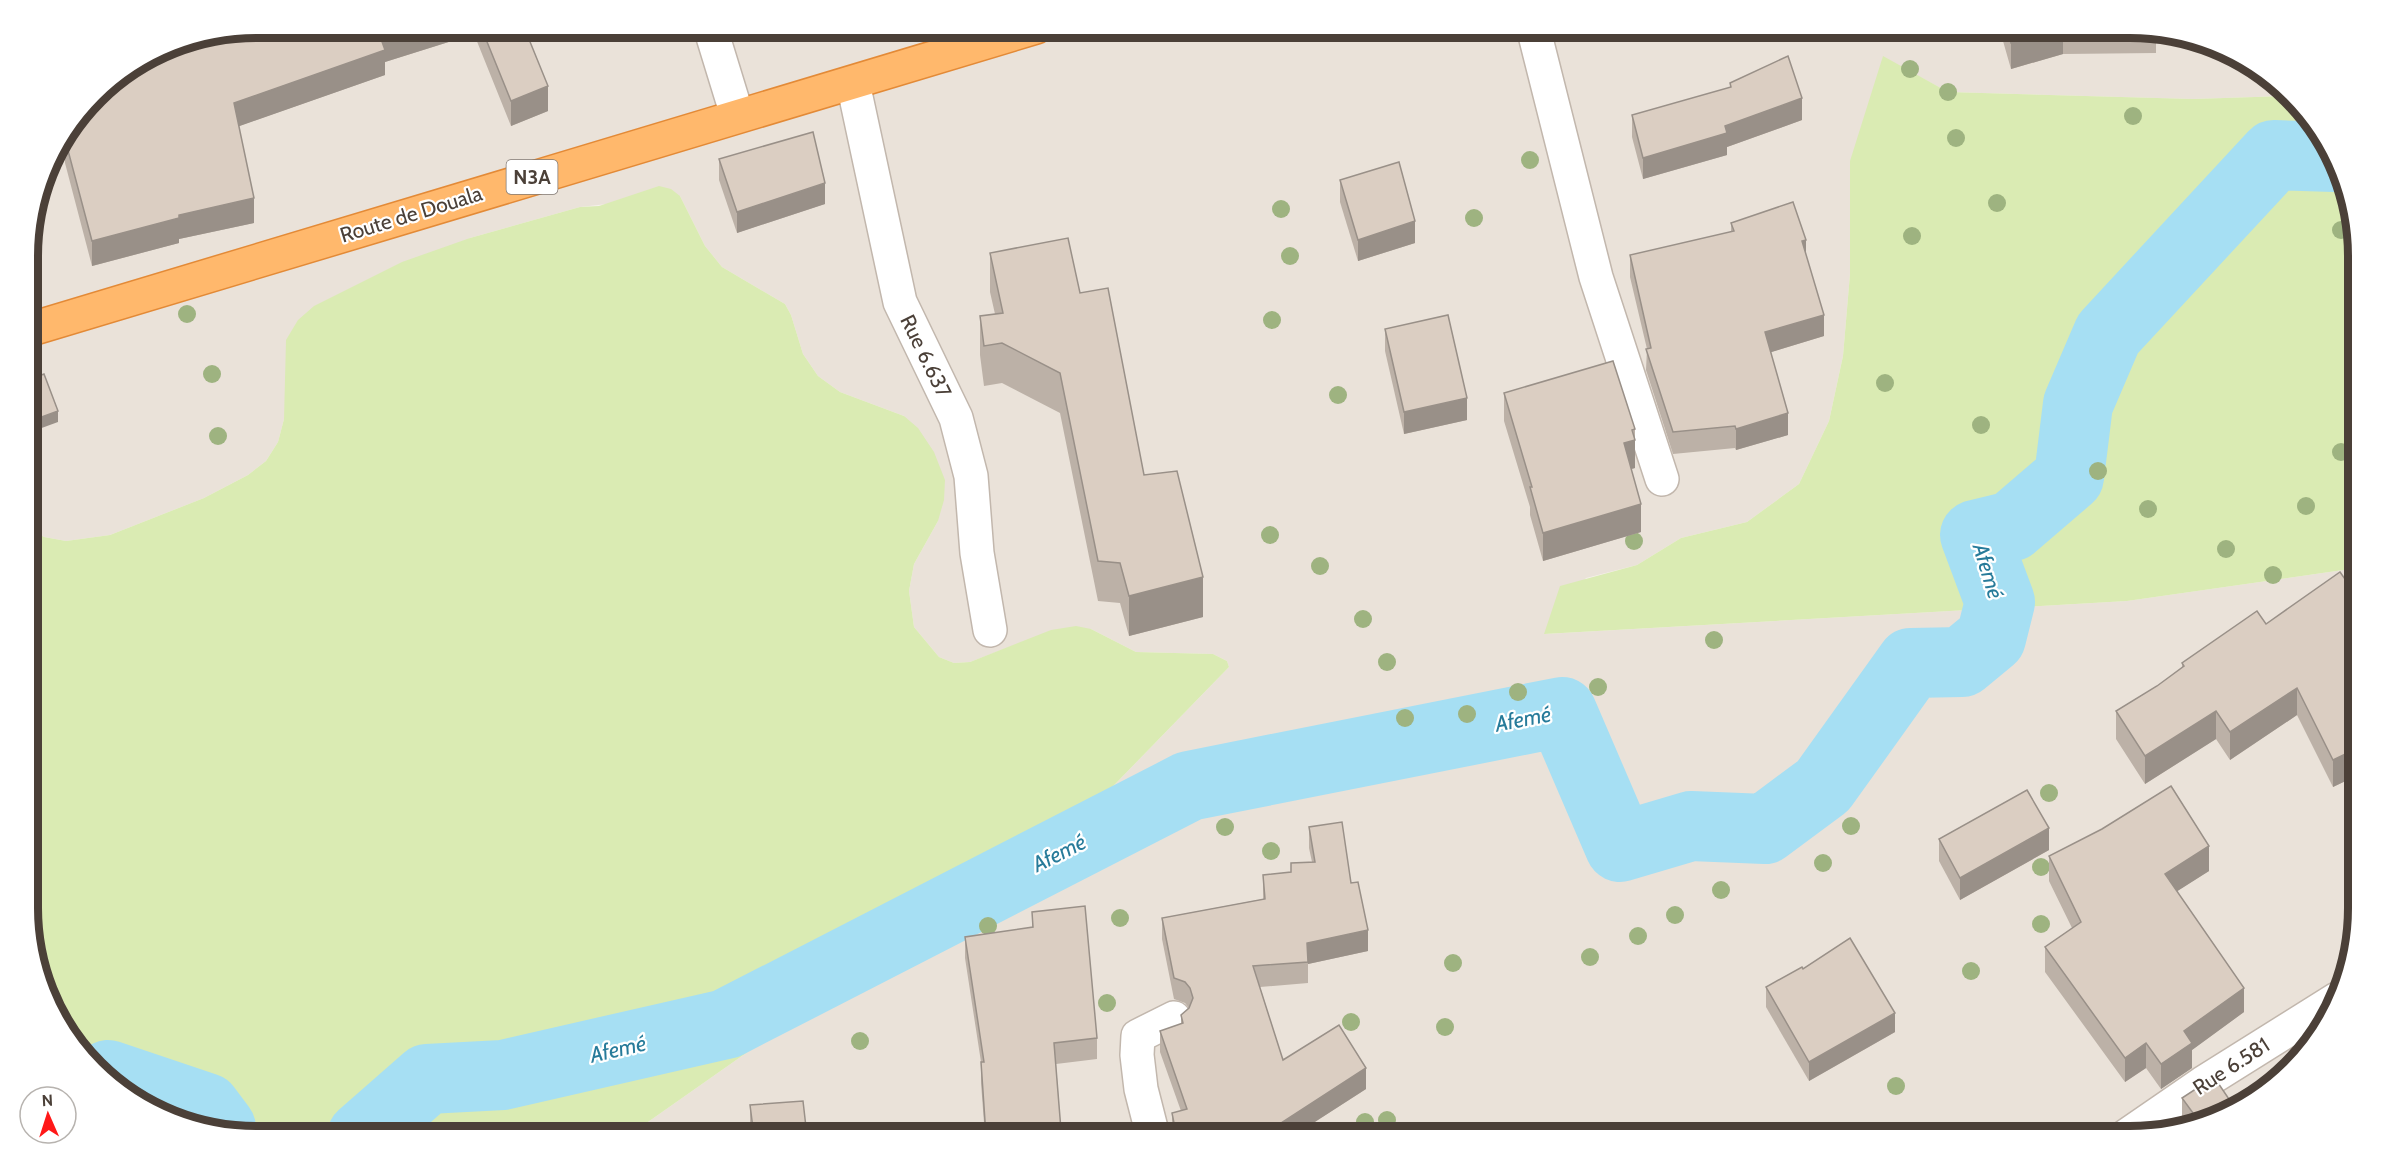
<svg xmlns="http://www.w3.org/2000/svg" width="2385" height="1163" font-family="Cabin,sans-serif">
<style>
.residential{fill:#eae2d9}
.green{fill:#daebb3}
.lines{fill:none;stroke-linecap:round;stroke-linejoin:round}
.river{stroke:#a6dff3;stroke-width:70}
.minor-casing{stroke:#c2b7ad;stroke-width:36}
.highway-casing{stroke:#e38a37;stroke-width:36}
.minor{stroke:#fff;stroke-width:33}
.highway{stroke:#ffb86c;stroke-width:33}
.tree{fill:#9eb380}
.wall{fill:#bcb1a7}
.shaded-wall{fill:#999088}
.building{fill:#dbcec2;stroke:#999088;stroke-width:1.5}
.labels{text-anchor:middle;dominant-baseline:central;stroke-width:4.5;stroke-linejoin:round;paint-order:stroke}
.shield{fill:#fff;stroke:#817974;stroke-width:1.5}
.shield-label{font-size:20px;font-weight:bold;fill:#4b4038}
.street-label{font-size:21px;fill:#4b4038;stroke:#fff}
.water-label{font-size:22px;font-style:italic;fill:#277b9a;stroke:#fff}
.rim{fill:none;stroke:#4b4038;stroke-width:8}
</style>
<rect width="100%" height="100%" fill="#f6f1eb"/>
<polygon class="residential" points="255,27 2130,27 2230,50 2286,96 2193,99 1948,92 1883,57 1850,274 1843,356 1829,421 1799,484 1747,522 1681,538 1637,565 1586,578 1545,634 2127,601 2357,568 2358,908 2335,1008 2302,1058 2257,1097 2204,1124 2144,1136 628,1136 1086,814 1229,667 1227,661 1213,654 1136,652 1091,629 1051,631 970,662 954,663 939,657 914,627 909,591 914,564 938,521 904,416 840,392 818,376 803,354 791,315 785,304 722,267 705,246 680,196 580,207 470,238 284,419 278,442 266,461 248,475 204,498 110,535 66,541 44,537 31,531 28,528 28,240 51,154 104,84"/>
<g class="green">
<polygon points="1883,56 1948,92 2193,99 2286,96 2311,117 2341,168 2356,226 2357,568 2127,601 1544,634 1560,586 1637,565 1681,538 1747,522 1799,484 1829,421 1843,356 1850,274 1850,161"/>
<polygon points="659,186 671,189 680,196 705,246 722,267 785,304 791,315 803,354 818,376 840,392 904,416 918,428 934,452 945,480 944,500 938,521 914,564 909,591 914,627 939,657 954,663 970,662 1051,630 1076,626 1091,629 1136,652 1213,654 1227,661 1229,667 1086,814 628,1136 255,1136 155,1113 74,1046 44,995 29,938 28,528 44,537 66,541 110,535 204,498 248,475 266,461 278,442 284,419 286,340 298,320 314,306 402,262 470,238 580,207 599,206"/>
</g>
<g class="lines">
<g class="river">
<polyline points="108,1075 206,1108 221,1128"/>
<polyline points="362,1136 427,1079 503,1075 726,1024 1189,786 1562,712 1620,847 1691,826 1765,829 1823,786 1911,663 1962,662 1991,638 2000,602 1975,535 2012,526 2069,477 2078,404 2108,334 2274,155 2334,157"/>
</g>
<defs>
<g id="minor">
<polyline points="710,27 737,115"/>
<polyline points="1533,27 1596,277 1662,479"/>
<polyline points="853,83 900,302 956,418 971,476 977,553 990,630"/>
<polyline points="1153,1136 1141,1089 1137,1055 1138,1036 1174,1018"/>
<polyline points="2126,1136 2203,1083 2337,999"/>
</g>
<polyline id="highway" points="28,330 1036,27"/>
</defs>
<use href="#minor" class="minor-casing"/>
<use href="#highway" class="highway-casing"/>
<use href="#minor" class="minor"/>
<use href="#highway" class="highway"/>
</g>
<g class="tree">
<circle cx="1910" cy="69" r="9"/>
<circle cx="1948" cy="92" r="9"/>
<circle cx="2133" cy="116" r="9"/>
<circle cx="1956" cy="138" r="9"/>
<circle cx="1530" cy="160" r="9"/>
<circle cx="1997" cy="203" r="9"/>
<circle cx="1281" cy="209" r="9"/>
<circle cx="1474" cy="218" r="9"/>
<circle cx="2341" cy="230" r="9"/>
<circle cx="1912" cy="236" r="9"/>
<circle cx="1290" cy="256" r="9"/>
<circle cx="187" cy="314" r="9"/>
<circle cx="1272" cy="320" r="9"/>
<circle cx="212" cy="374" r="9"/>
<circle cx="1885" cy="383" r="9"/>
<circle cx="1338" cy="395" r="9"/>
<circle cx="1981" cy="425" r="9"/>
<circle cx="218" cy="436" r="9"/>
<circle cx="2341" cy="452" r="9"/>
<circle cx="2098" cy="471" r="9"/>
<circle cx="2306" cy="506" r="9"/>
<circle cx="2148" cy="509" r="9"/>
<circle cx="1270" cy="535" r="9"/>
<circle cx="1634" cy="541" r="9"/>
<circle cx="2226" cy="549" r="9"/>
<circle cx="1320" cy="566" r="9"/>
<circle cx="2273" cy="575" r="9"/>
<circle cx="1363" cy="619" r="9"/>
<circle cx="1714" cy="640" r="9"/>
<circle cx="1387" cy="662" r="9"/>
<circle cx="1598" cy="687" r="9"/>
<circle cx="1518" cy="692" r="9"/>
<circle cx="1467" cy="714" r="9"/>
<circle cx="1405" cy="718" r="9"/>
<circle cx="2049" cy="793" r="9"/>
<circle cx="1851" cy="826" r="9"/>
<circle cx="1225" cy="827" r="9"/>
<circle cx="1271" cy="851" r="9"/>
<circle cx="1823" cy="863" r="9"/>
<circle cx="2041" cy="867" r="9"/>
<circle cx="1721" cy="890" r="9"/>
<circle cx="1675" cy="915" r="9"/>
<circle cx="1120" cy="918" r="9"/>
<circle cx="2041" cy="924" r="9"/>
<circle cx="988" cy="926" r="9"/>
<circle cx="1638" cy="936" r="9"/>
<circle cx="1590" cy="957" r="9"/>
<circle cx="1453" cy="963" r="9"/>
<circle cx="1971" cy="971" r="9"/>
<circle cx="1107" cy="1003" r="9"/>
<circle cx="1351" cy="1022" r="9"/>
<circle cx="1445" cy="1027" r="9"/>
<circle cx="860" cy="1041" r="9"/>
<circle cx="1896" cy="1086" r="9"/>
<circle cx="1387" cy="1120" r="9"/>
<circle cx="1365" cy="1122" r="9"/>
</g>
<g class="wall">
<polygon points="255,27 524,27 548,111 511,126 474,34 385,62 385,75 239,126 254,223 179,239 179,243 92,266 65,163 65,145 64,137 104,84"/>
<polygon points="1236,27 1253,27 1242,35"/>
<polygon points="1683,27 1714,27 1687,37"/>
<polygon points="1999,27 2130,27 2156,33 2156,53 2063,54 2011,69"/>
<polygon points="1730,83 1802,120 1727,147 1727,155 1643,179 1632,137 1632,115 1730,88"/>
<polygon points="719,159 825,204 737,233 719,180"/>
<polygon points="1340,180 1415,243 1358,261 1340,202"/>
<polygon points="1731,223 1806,256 1824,336 1771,352 1788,435 1736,450 1735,448 1673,454 1646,370 1647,349 1630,277 1630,255 1731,232"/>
<polygon points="990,253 1080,293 1144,475 1203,617 1129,636 1120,603 1098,601 1060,413 1002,383 984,386 980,355 980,316 995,314 990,292"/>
<polygon points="1385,329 1467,420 1404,434 1385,351"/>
<polygon points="1504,393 1635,429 1635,468 1631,469 1641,532 1543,561 1530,515 1530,507 1504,421"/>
<polygon points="2357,596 2358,775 2333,787 2297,715 2230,760 2216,739 2145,784 2116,739 2116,711 2157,686 2182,668 2182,663 2266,624"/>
<polygon points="1309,827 1351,883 1368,951 1308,964 1308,983 1260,987 1283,1060 1366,1089 1293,1136 1172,1134 1172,1113 1181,1111 1160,1052 1160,1031 1181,1024 1181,1015 1189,1008 1185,1003 1174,999 1162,939 1162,918 1263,899 1263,875 1291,872 1291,863 1312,862 1309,848"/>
<polygon points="1939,839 2049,850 1960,900 1939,861"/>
<polygon points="2049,856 2209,871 2177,891 2244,1012 2192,1050 2192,1068 2161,1089 2146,1068 2125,1082 2045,972 2045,947 2072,928 2049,881"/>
<polygon points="1032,912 1097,1038 1097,1059 1056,1064 1061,1130 1100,1136 985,1136 981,1083 981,1062 965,958 965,937 1032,928"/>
<polygon points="1803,969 1895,1032 1809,1081 1766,1007 1766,987"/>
<polygon points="2182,1098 2204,1124 2187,1127 2182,1120"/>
<polygon points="750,1105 807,1136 750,1136"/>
</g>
<g class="shaded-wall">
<polygon points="417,27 474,27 474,34 385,62 385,75 234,128 234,103 381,39"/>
<polygon points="1242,27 1253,27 1242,35"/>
<polygon points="1687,27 1714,27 1687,37"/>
<polygon points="1947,27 1975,27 1947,34"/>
<polygon points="2063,28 2063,54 2011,69 2011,43"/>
<polygon points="548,86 548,111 511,126 511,101"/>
<polygon points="1802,98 1802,120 1727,147 1727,155 1643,179 1643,158 1725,126"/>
<polygon points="825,183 825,204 737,233 737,212"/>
<polygon points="254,198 254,223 179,239 179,243 92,266 92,241 179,215"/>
<polygon points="1415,221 1415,243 1358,261 1358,240"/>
<polygon points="1806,240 1806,261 1802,241"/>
<polygon points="1824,315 1824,336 1765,354 1765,332"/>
<polygon points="1467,398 1467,420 1404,434 1404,412"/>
<polygon points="58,411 58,422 28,433 28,422"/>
<polygon points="1788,413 1788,435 1736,450 1736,429"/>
<polygon points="1635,440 1635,468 1624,471 1624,443"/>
<polygon points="1641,504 1641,532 1543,561 1543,533"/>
<polygon points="1203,577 1203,617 1129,636 1129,596"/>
<polygon points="2297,688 2297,715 2230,760 2230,732"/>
<polygon points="2216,711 2216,739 2145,784 2145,756"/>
<polygon points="2358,748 2358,775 2333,787 2333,760"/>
<polygon points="2049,828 2049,850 1960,900 1960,878"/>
<polygon points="2209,846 2209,871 2165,899 2165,874"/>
<polygon points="1368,930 1368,951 1308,964 1307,943"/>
<polygon points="2244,988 2244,1012 2192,1050 2192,1068 2161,1089 2161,1064 2184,1031"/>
<polygon points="1895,1013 1895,1032 1809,1081 1809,1062"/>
<polygon points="2146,1043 2146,1068 2125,1082 2125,1058"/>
<polygon points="1366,1068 1366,1089 1293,1136 1261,1136"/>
</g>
<g class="building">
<polygon points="255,27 417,27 381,39 385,50 234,103 254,198 179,215 179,218 92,241 65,139 68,138 67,132 104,84 168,44"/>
<polygon points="481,27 524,27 548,86 511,101"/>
<polygon points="2007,27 2124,27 2063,28 2011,43"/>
<polygon points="1788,56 1802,98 1725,126 1727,133 1643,158 1632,115 1731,87 1730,83"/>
<polygon points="813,132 825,183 737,212 719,159"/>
<polygon points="1399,162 1415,221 1358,240 1340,180"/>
<polygon points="1793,202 1806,240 1802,241 1824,315 1765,332 1788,413 1736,429 1735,426 1673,432 1646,349 1651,348 1630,255 1734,231 1731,223"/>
<polygon points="1068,238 1080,293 1108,288 1144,475 1177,471 1203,577 1129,596 1120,563 1098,561 1060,373 1002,343 984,346 980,316 1003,313 990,253"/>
<polygon points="1448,315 1467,398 1404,412 1385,329"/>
<polygon points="1613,361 1635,429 1632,430 1635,440 1624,443 1641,504 1543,533 1530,487 1532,487 1504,393"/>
<polygon points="44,374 58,411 28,422 28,380"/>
<polygon points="2340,572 2357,596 2358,748 2333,760 2297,688 2230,732 2216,711 2145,756 2116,711 2157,686 2184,666 2182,663 2257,611 2266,624"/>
<polygon points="2171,786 2209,846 2165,874 2244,988 2184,1031 2192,1043 2161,1064 2146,1043 2125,1058 2045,947 2081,922 2049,856 2102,829"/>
<polygon points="2027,790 2049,828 1960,878 1939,839"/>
<polygon points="1342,822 1351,883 1358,882 1368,930 1307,943 1308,962 1253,966 1283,1060 1339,1025 1366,1068 1261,1136 1133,1136 1176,1133 1172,1113 1187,1109 1160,1031 1183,1023 1181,1015 1189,1008 1193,998 1190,988 1185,982 1174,978 1162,918 1265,899 1263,875 1291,872 1291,863 1315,862 1309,827"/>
<polygon points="1085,906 1097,1038 1054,1043 1061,1130 1099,1128 1100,1136 986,1136 981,1062 984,1062 965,937 1033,927 1032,912"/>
<polygon points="1850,938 1895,1013 1809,1062 1766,987 1802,967 1803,969"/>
<polygon points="2214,1077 2235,1108 2201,1124 2182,1098"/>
<polygon points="803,1101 807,1136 754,1136 750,1105"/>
<polygon points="1396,1130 1397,1136 1329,1136"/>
</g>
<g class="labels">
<rect class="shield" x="506.5" y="160" width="51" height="34" rx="4.5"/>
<g class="shield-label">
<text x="532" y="177">N3A</text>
</g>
<g class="street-label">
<text transform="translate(411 214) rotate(-17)">Route de Douala</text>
<text transform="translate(926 356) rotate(64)">Rue 6.637</text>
<text transform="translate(2231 1066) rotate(-33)">Rue 6.581</text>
</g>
<g class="water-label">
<text transform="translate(1988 571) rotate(73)">Afemé</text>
<text transform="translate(1523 719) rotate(-11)">Afemé</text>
<text transform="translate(1059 853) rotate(-27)">Afemé</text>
<text transform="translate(618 1049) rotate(-13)">Afemé</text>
</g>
</g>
<path d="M0 0H2385V1163H0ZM256 38H2130A218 218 0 0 1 2348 256V908A218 218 0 0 1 2130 1126H256A218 218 0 0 1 38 908V256A218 218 0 0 1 256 38Z" fill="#fff" fill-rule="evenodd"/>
<path class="rim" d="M256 38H2130A218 218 0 0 1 2348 256V908A218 218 0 0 1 2130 1126H256A218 218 0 0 1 38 908V256A218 218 0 0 1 256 38Z"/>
<g transform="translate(48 1115) rotate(357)"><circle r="28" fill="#ffffff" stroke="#b7b3af" stroke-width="1.5"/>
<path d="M0-4.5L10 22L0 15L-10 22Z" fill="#ff1818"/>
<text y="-9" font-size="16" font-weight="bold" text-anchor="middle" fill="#4b4038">N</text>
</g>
</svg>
